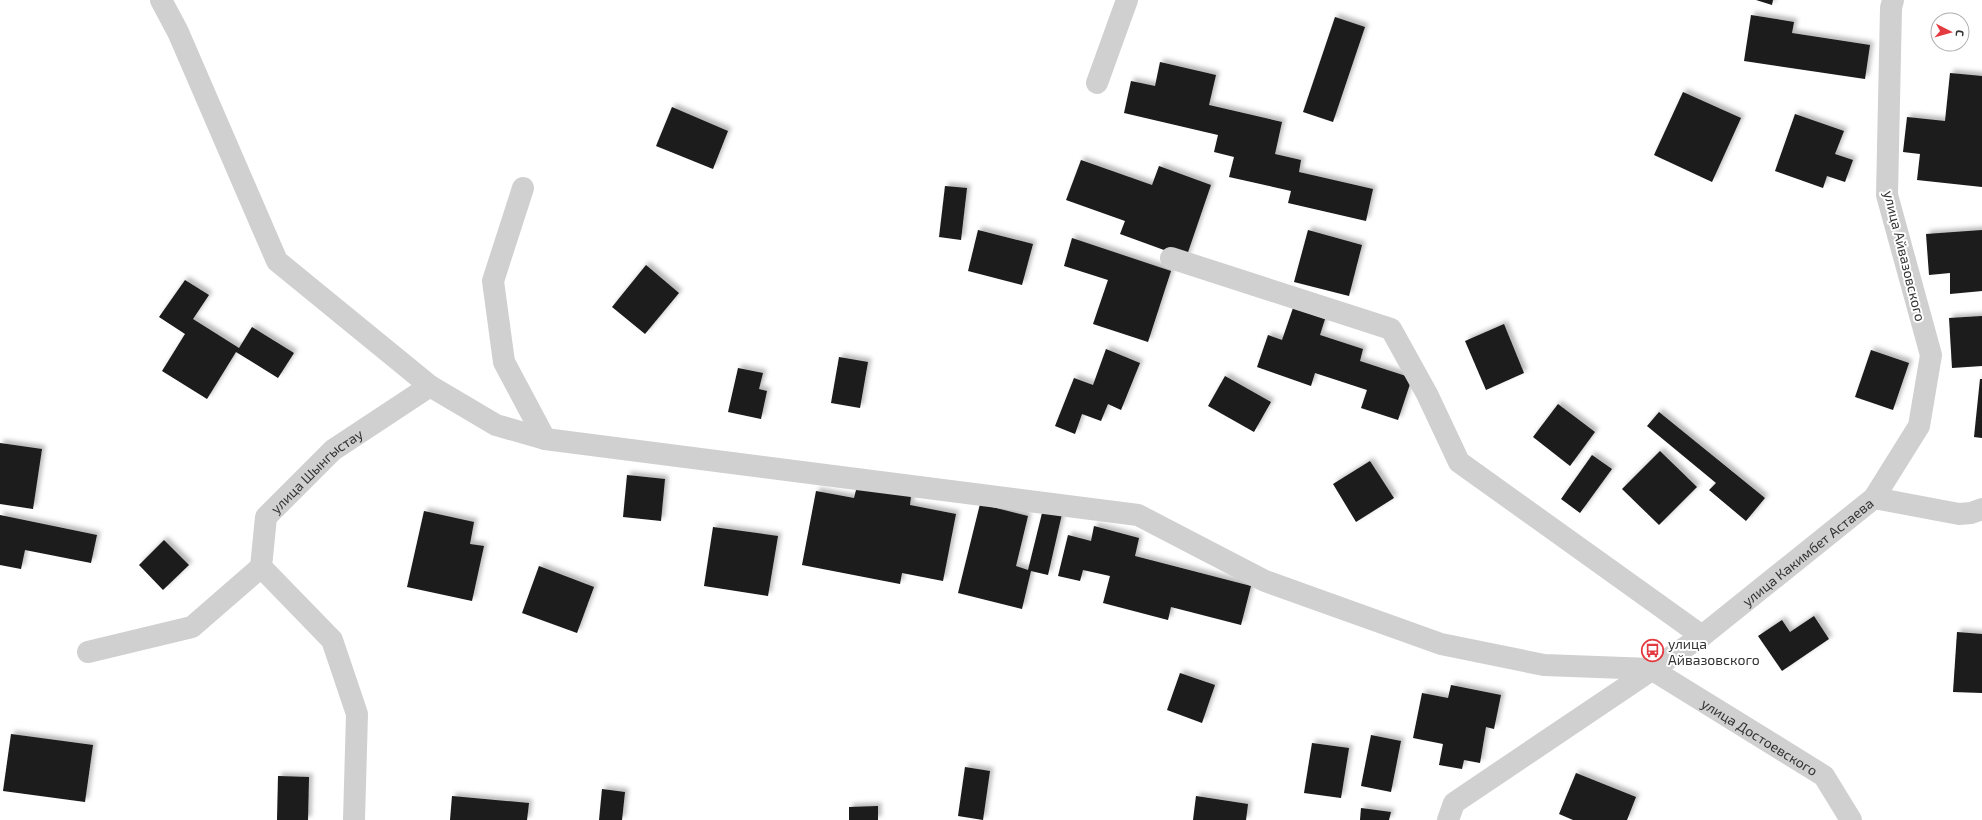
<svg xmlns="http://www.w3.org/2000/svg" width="1982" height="820" font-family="'Exo 2',sans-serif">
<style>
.building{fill:#1a1a1a;filter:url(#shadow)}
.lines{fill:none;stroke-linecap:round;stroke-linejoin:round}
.minor{stroke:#d0d0d0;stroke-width:22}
.labels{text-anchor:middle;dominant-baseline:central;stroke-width:4;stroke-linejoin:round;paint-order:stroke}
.street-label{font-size:14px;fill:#333;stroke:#fff}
.poi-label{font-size:14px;fill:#333;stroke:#fff;text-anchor:start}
</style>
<defs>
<filter id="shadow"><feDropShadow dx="3.5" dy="-3.5" stdDeviation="2" flood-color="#0004"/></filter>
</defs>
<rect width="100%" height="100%" fill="#fff"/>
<g class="building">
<polygon points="1756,0 1773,0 1772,5"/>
<polygon points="1751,15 1794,22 1792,33 1870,45 1865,79 1744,61"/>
<polygon points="1335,17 1365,27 1333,122 1303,112"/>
<polygon points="1160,62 1216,75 1209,105 1282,122 1275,154 1301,160 1299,172 1373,189 1366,221 1288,203 1291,191 1229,177 1234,157 1214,152 1218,135 1124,113 1131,81 1155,86"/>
<polygon points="1950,73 1982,76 1982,187 1917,180 1920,154 1903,152 1907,117 1945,121"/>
<polygon points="1683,92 1741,118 1712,182 1654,155"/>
<polygon points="672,107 728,131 713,169 656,146"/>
<polygon points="1795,114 1844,131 1835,154 1853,160 1845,182 1827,176 1823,188 1775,171"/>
<polygon points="1081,160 1152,185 1159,166 1211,185 1186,258 1120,234 1125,221 1066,200"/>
<polygon points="945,186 967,188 961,240 939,237"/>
<polygon points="978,230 1033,244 1022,285 968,271"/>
<polygon points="1308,230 1362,245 1349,296 1294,282"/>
<polygon points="1982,230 1982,291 1950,294 1950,273 1929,275 1926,234"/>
<polygon points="1072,238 1171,271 1148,342 1093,324 1108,280 1064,266"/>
<polygon points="646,265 679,293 645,334 612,307"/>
<polygon points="185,280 209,295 193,319 239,348 252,327 294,353 278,378 236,352 207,399 162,371 185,334 159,317"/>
<polygon points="1293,308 1325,319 1320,335 1363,349 1360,361 1412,378 1398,420 1361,408 1367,390 1315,373 1311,386 1257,367 1268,335 1282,340"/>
<polygon points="1982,316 1982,366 1952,368 1949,318"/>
<polygon points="1504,324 1524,373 1486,390 1465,341"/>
<polygon points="1106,349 1140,363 1121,410 1108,404 1101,421 1082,414 1075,434 1055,426 1074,378 1093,385"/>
<polygon points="1871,350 1909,363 1893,410 1855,397"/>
<polygon points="839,357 868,362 860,408 831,403"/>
<polygon points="738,368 763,373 759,389 767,391 761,419 728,412"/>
<polygon points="1225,376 1271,402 1254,432 1208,406"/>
<polygon points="1980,379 1982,379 1982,438 1974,437"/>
<polygon points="1558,404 1595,432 1570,466 1533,437"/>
<polygon points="1659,412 1765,498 1746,521 1709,490 1716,483 1647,426"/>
<polygon points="0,443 42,449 33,509 0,504"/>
<polygon points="1660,451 1697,487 1659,525 1622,489"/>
<polygon points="1592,455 1612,469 1580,513 1561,499"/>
<polygon points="1370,461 1394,498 1356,522 1333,484"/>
<polygon points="627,475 665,479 661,521 623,517"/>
<polygon points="857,486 911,496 910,505 956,514 943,581 902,573 900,584 802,565 816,491 854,498"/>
<polygon points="980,504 1028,516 1016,566 1028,570 1043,509 1062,514 1048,575 1031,571 1022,609 958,593"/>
<polygon points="424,511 474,522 470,544 484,546 472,601 407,587"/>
<polygon points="0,515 97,535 91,563 25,550 21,569 0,565"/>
<polygon points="1094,526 1139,538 1135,556 1251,586 1241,625 1171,607 1168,620 1103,603 1110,576 1083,570 1080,581 1058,576 1068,535 1091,541"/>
<polygon points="713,527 778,536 768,596 704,586"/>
<polygon points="164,540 189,565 163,590 139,565"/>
<polygon points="539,566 594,587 577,633 522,613"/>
<polygon points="1814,616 1829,639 1782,671 1758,636 1782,620 1790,632"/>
<polygon points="1957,632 1982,634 1982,693 1953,692"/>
<polygon points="1180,673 1215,685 1202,723 1167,710"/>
<polygon points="1451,685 1501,695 1494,729 1486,727 1480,763 1464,760 1462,769 1439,765 1443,744 1413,738 1422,693 1448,698"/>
<polygon points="11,734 93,745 85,802 3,791"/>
<polygon points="1371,735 1401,741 1391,792 1361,786"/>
<polygon points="1312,743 1349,748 1341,798 1304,793"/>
<polygon points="965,767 990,771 983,820 958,816"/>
<polygon points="1576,773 1636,797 1627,820 1573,820 1559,814"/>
<polygon points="278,776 309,777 308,820 277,820"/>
<polygon points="602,789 625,792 622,820 599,820"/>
<polygon points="452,796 529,803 527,820 450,820"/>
<polygon points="1196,796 1248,804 1246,820 1193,820"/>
<polygon points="878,806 878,820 849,820 849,807"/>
<polygon points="1361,808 1391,812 1389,820 1360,820"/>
</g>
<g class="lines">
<g class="minor">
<path id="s1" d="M 161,0 L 178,32 L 277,261 L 430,386 L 496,425 L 545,439 L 1138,515 L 1265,581 L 1441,644 L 1544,665 L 1651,669 L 1824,776 L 1851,820"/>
<polyline points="1097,83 1127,0"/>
<polyline points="523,188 493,281 504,362 545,439"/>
<polyline points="1171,258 1391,329 1427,394 1459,462 1702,636"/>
<polyline points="1874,498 1959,514 1971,513 1982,509"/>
<polyline points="88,652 192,627 261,567"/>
<path id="s2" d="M 354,820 L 357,714 L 332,640 L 261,567 L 266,517 L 333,450 L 430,386"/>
<path id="s3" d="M 1448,820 L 1454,803 L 1702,636 L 1874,498 L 1919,426 L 1931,355 L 1887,195 L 1891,8 L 1893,0"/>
</g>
</g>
<defs>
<symbol id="bus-ring" viewBox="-11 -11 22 22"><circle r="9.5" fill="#fff" stroke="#e33b41" stroke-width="1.5"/><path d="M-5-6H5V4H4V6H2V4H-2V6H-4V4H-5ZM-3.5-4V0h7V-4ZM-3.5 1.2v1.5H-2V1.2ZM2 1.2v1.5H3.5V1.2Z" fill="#e33b41"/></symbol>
</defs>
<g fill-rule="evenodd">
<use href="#bus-ring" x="1640" y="638" width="25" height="25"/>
</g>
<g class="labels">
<g class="street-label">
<text transform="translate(1905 256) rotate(76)">улица Айвазовского</text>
<text stroke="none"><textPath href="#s2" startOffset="405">улица Шынгыстау</textPath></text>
<text stroke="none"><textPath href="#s3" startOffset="452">улица Какимбет Астаева</textPath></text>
<text stroke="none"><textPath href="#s1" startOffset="1879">улица Достоевского</textPath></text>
</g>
<g class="poi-label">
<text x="1668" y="643">улица<tspan x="1668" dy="16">Айвазовского</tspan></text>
</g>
</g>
<g transform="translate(1950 32) rotate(96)"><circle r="19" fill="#ffffff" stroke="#adadad"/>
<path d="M0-3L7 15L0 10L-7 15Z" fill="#e33b41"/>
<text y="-6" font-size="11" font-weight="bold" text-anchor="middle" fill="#333333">С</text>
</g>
</svg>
